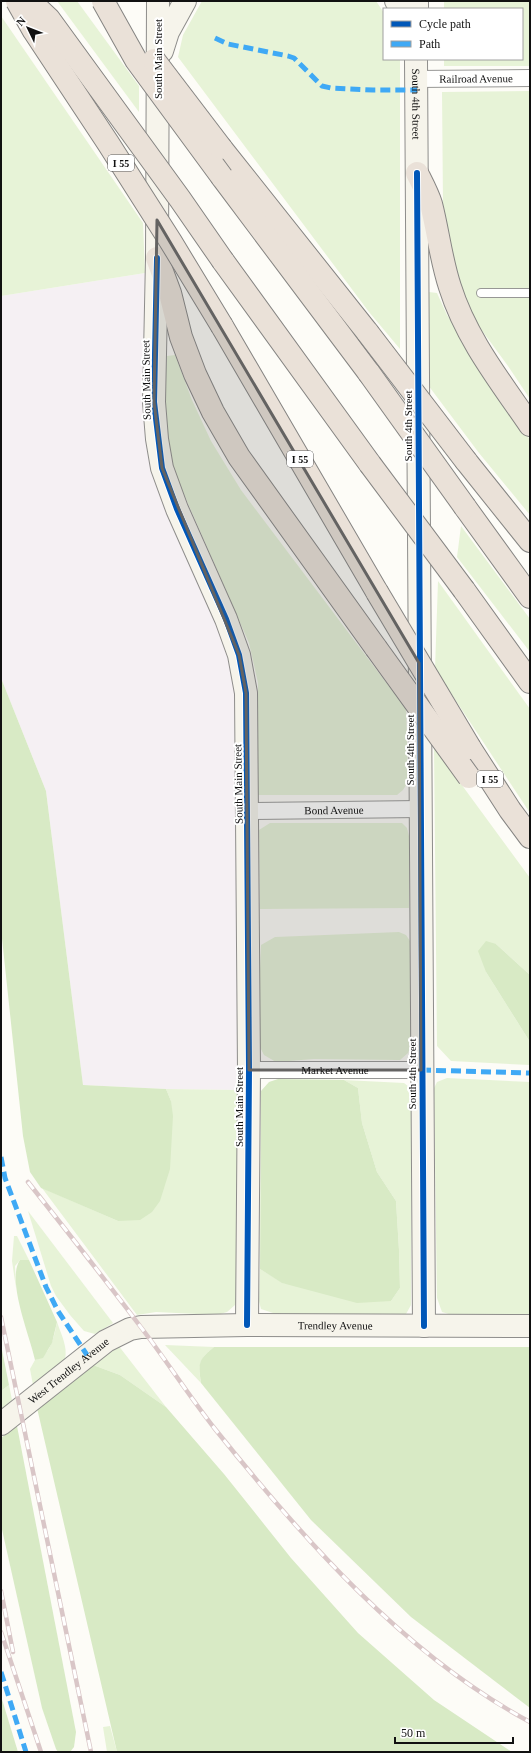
<svg xmlns="http://www.w3.org/2000/svg" width="531" height="1753" font-family="Georgia,serif">
<style>
.industrial{fill:#f5f0f3}
.green{fill:#e7f3d7}
.forest{fill:#d8eac5}
.lines{fill:none;stroke-linecap:round;stroke-linejoin:round}
.lane-casing{stroke:#979795;stroke-width:10}
.street-casing{stroke:#979795;stroke-width:18}
.secondary-casing{stroke:#8e8d8b;stroke-width:24}
.highway-casing{stroke:#858482;stroke-width:24}
.lane{stroke:#fffffe;stroke-width:8}
.street{stroke:#fffffe;stroke-width:16}
.secondary{stroke:#f6f4eb;stroke-width:22}
.highway{stroke:#eae1d8;stroke-width:22}
.rail-casing{stroke:#d9c6c7;stroke-width:4.5}
.rail{stroke:#fff;stroke-width:3;stroke-dasharray:9;stroke-linecap:butt}
.highway-bridge-casing{stroke:#858482;stroke-width:24;stroke-linecap:butt}
.highway-bridge{stroke:#eae1d8;stroke-width:22}
.quiet{stroke:#3fa9f5;stroke-width:5;stroke-dasharray:10 5;stroke-linecap:butt}
.cycleway-casing{stroke:#fff;stroke-width:8}
.cycleway{stroke:#0057b8;stroke-width:6}
.marked{fill:#646362;fill-opacity:0.2;stroke:#646362;stroke-width:3;stroke-linejoin:round}
.labels{text-anchor:middle;dominant-baseline:central;stroke-width:4;stroke-linejoin:round;paint-order:stroke}
.shield{fill:#fff;stroke:#585858;stroke-width:1}
.shield-label{font-size:10px;font-weight:bold;fill:#111}
.street-label{font-size:11px;fill:#111;stroke:#fff}
</style>
<rect width="100%" height="100%" fill="#fdfcf7"/>
<polygon class="industrial" points="145,273 144,370 146,439 150,462 156,484 218,628 234,679 238,1090 166,1089 83,1085 46,791 1,678 1,296"/>
<g class="green">
<polygon points="57,1 77,1 139,86 139,112"/>
<polygon points="202,1 376,1 384,13 384,59 400,59 400,349 369,312 178,57 183,35"/>
<polygon points="444,1 530,1 530,66 444,66 444,59 522,59 522,9 444,9"/>
<polygon points="1,16 143,223 145,273 1,296"/>
<polygon points="530,91 530,399 508,366 475,321 457,286 460,283 451,249 443,205 442,92"/>
<polygon points="429,292 437,293 447,315 530,440 530,515 479,453 428,385"/>
<polygon points="175,355 192,400 211,441 241,490 406,709 408,782 403,790 397,795 258,795 258,683 249,643 173,469 167,433 164,391 167,356"/>
<polygon points="461,526 530,619 530,652 457,557"/>
<polygon points="438,581 530,709 530,813 435,669"/>
<polygon points="434,747 530,878 530,975 496,944 486,972 530,1042 530,1065 451,1061 437,1046"/>
<polygon points="270,823 402,823 407,828 409,836 409,908 260,909 259,830"/>
<polygon points="399,932 406,935 410,941 412,1042 408,1053 400,1060 314,1059 276,1062 264,1055 257,1041 261,945 275,937"/>
<polygon points="447,1078 530,1082 530,1315 452,1315 442,1312 437,1298 434,1088 437,1082"/>
<polygon points="344,1080 404,1083 409,1087 411,1094 411,1305 406,1314 395,1317 276,1314 261,1309 259,1301 260,1269 283,1283 391,1301 400,1288 399,1250 396,1201 377,1172 362,1123 358,1088"/>
<polygon points="166,1089 238,1090 238,1297 235,1305 227,1312 217,1315 156,1312 137,1315 42,1188 118,1221 171,1101"/>
<polygon points="28,1211 113,1323 95,1334 84,1331 70,1315 56,1296 51,1286"/>
<polygon points="14,1236 17,1236 29,1260 20,1260 15,1266 16,1288 12,1261"/>
<path d="M 57,1322 C 61,1334 68,1347 65,1359 L 33,1385 L 30,1369 L 35,1360 C 51,1355 54,1337 57,1322 Z"/>
<polygon points="118,1345 166,1407 120,1375 93,1365"/>
<path d="M 165,1345 L 214,1347 C 199,1359 198,1364 201,1383 Z"/>
<polygon points="9,1385 12,1400 1,1410 1,1391"/>
<polygon points="110,1726 117,1752 107,1752 103,1727"/>
</g>
<g class="forest">
<polygon points="1,678 46,791 83,1085 166,1089 171,1101 173,1116 170,1169 160,1201 152,1212 140,1220 118,1221 41,1188 30,1172 23,1136 1,929"/>
<polygon points="486,941 496,944 530,975 530,1042 486,972 478,951"/>
<polygon points="278,1079 344,1080 358,1088 362,1123 377,1172 396,1201 399,1250 400,1288 391,1301 357,1303 282,1283 260,1269 261,1091 269,1082"/>
<path d="M 20,1260 L 29,1260 L 57,1322 L 52,1343 L 43,1358 L 35,1360 C 30,1336 6,1280 20,1260 Z"/>
<polygon points="1,1345 9,1385 1,1391"/>
<path d="M 214,1347 L 530,1347 L 530,1708 L 411,1617 L 311,1520 L 201,1383 C 198,1363 198,1360 214,1347 Z"/>
<polygon points="93,1365 120,1375 166,1407 224,1474 291,1558 358,1633 434,1700 512,1752 117,1752 37,1408"/>
<polygon points="17,1426 76,1732 74,1747 70,1752 58,1752 56,1749 42,1708 1,1525 1,1438"/>
<polygon points="1,1696 18,1752 1,1752"/>
</g>
<g class="lines">
<defs>
<polyline id="lane" points="481,293 530,293"/>
<g id="street">
<path id="s1" d="M 416,79 L 530,78"/>
<path id="s2" d="M 248,811 L 420,809"/>
<path id="s3" d="M 249,1070 L 421,1070"/>
</g>
<g id="secondary">
<polyline points="158,1 157,258 154,402 157,439 162,468 177,509 226,619 239,655 246,693 249,1070 247,1325"/>
<polyline points="396,1 401,9"/>
<polyline points="417,9 417,1"/>
<polyline points="162,51 168,32 185,1"/>
<path id="s4" d="M 416,59 L 424,1326"/>
<path id="s5" d="M 1,1424 L 106,1341 L 130,1329 L 141,1327 L 247,1325 L 530,1326"/>
</g>
<g id="highway">
<polyline points="221,148 368,333"/>
<path d="M 417,173 C 422,183 428,194 431,204 C 438,231 441,260 450,287 C 466,338 500,381 530,425"/>
<polyline points="222,177 369,373"/>
<polyline points="157,258 170,293 181,337 195,374 213,412 239,457 376,648"/>
<polyline points="223,261 370,464"/>
<polyline points="222,326 377,592"/>
<polyline points="466,461 530,541"/>
<polyline points="465,507 530,597"/>
<polyline points="464,590 530,682"/>
<polyline points="470,748 510,810 530,837"/>
</g>
</defs>
<use href="#lane" class="lane-casing"/>
<use href="#street" class="street-casing"/>
<use href="#secondary" class="secondary-casing"/>
<use href="#highway" class="highway-casing"/>
<use href="#lane" class="lane"/>
<use href="#street" class="street"/>
<use href="#secondary" class="secondary"/>
<use href="#highway" class="highway"/>
<defs>
<g id="rail">
<path d="M 28,1182 C 66,1230 104,1278 140,1326 C 166,1360 189,1396 215,1429 C 303,1539 405,1655 530,1722"/>
<polyline points="1,1317 91,1752"/>
<polyline points="1,1591 13,1652"/>
<polyline points="1,1632 41,1752"/>
</g>
</defs>
<use href="#rail" class="rail-casing"/>
<use href="#rail" class="rail"/>
<defs>
<g id="highway-bridge">
<polyline points="17,1 34,31 108,143 171,242 222,326"/>
<polyline points="30,1 49,19 180,199 223,261"/>
<polyline points="103,1 136,60 222,177"/>
<polyline points="154,60 221,148"/>
<polyline points="368,333 466,461"/>
<polyline points="369,373 465,507"/>
<polyline points="370,464 464,590"/>
<polyline points="377,592 470,748"/>
<polyline points="376,648 469,777"/>
</g>
</defs>
<use href="#highway-bridge" class="highway-bridge-casing"/>
<use href="#highway-bridge" class="highway-bridge"/>
<g class="quiet">
<polyline points="215,38 228,44 288,56 294,58 322,86 331,88 373,90 417,90"/>
<polyline points="421,1070 530,1073"/>
<polyline points="1,1157 5,1178 46,1287 58,1311 87,1355"/>
<polyline points="1,1672 26,1752"/>
</g>
<defs>
<g id="cycleway">
<polyline points="417,173 424,1326"/>
<polyline points="157,258 154,402 162,468 177,509 226,619 239,655 246,693 249,1070 247,1325"/>
</g>
</defs>
<use href="#cycleway" class="cycleway-casing"/>
<use href="#cycleway" class="cycleway"/>
</g>
<path class="marked" d="M 157,220 L 419,663 L 421,1070 L 249,1070 L 246,693 L 239,655 L 162,468 L 154,402 Z"/>
<g class="labels">
<g class="shield">
<rect x="108" y="155" width="26" height="16" rx="3"/>
<rect x="287" y="451" width="26" height="16" rx="3"/>
<rect x="477" y="771" width="26" height="16" rx="3"/>
</g>
<g class="shield-label">
<text x="121" y="163">I 55</text>
<text x="300" y="459">I 55</text>
<text x="490" y="779">I 55</text>
</g>
<g class="street-label">
<text transform="translate(158 59) rotate(-90)">South Main Street</text>
<text stroke="none"><textPath href="#s1" startOffset="60">Railroad Avenue</textPath></text>
<text stroke="none"><textPath href="#s4" startOffset="45">South 4th Street</textPath></text>
<text transform="translate(146 380) rotate(-91)">South Main Street</text>
<text transform="translate(408 426) rotate(-90)">South 4th Street</text>
<text transform="translate(410 750) rotate(-90)">South 4th Street</text>
<text transform="translate(238 784) rotate(-91)">South Main Street</text>
<text stroke="none"><textPath href="#s2" startOffset="86">Bond Avenue</textPath></text>
<text stroke="none"><textPath href="#s3" startOffset="86">Market Avenue</textPath></text>
<text transform="translate(412 1074) rotate(-90)">South 4th Street</text>
<text transform="translate(239 1107) rotate(-90)">South Main Street</text>
<text stroke="none"><textPath href="#s5" startOffset="366">Trendley Avenue</textPath></text>
<text stroke="none"><textPath href="#s5" startOffset="86">West Trendley Avenue</textPath></text>
</g>
</g>
<rect width="531" height="1753" fill="none" stroke="#111111" stroke-width="4"/>
<rect x="383" y="8" width="140" height="52" fill="#ffffff" stroke="#a0a0a0"/>
<rect x="391" y="21" width="20" height="6" fill="#0057b8" stroke="#a0a0a0"/>
<text x="419" y="28" font-size="12" fill="#111111">Cycle path</text>
<rect x="391" y="41" width="20" height="6" fill="#3fa9f5" stroke="#a0a0a0"/>
<text x="419" y="48" font-size="12" fill="#111111">Path</text>
<g transform="translate(28 28) rotate(313)" stroke="#ffffff" stroke-width="3" paint-order="stroke">
<path d="M0-3L7 15L0 10L-7 15Z" fill="#111111"/>
<text y="-6" font-size="11" font-weight="bold" text-anchor="middle" fill="#111111">N</text>
</g>
<path d="M395 1737v6h118v-6" fill="none" stroke="#111111" stroke-width="2"/>
<text x="401" y="1737" font-size="12" fill="#111111" stroke="#ffffff" stroke-width="3" paint-order="stroke">50 m</text>
</svg>
